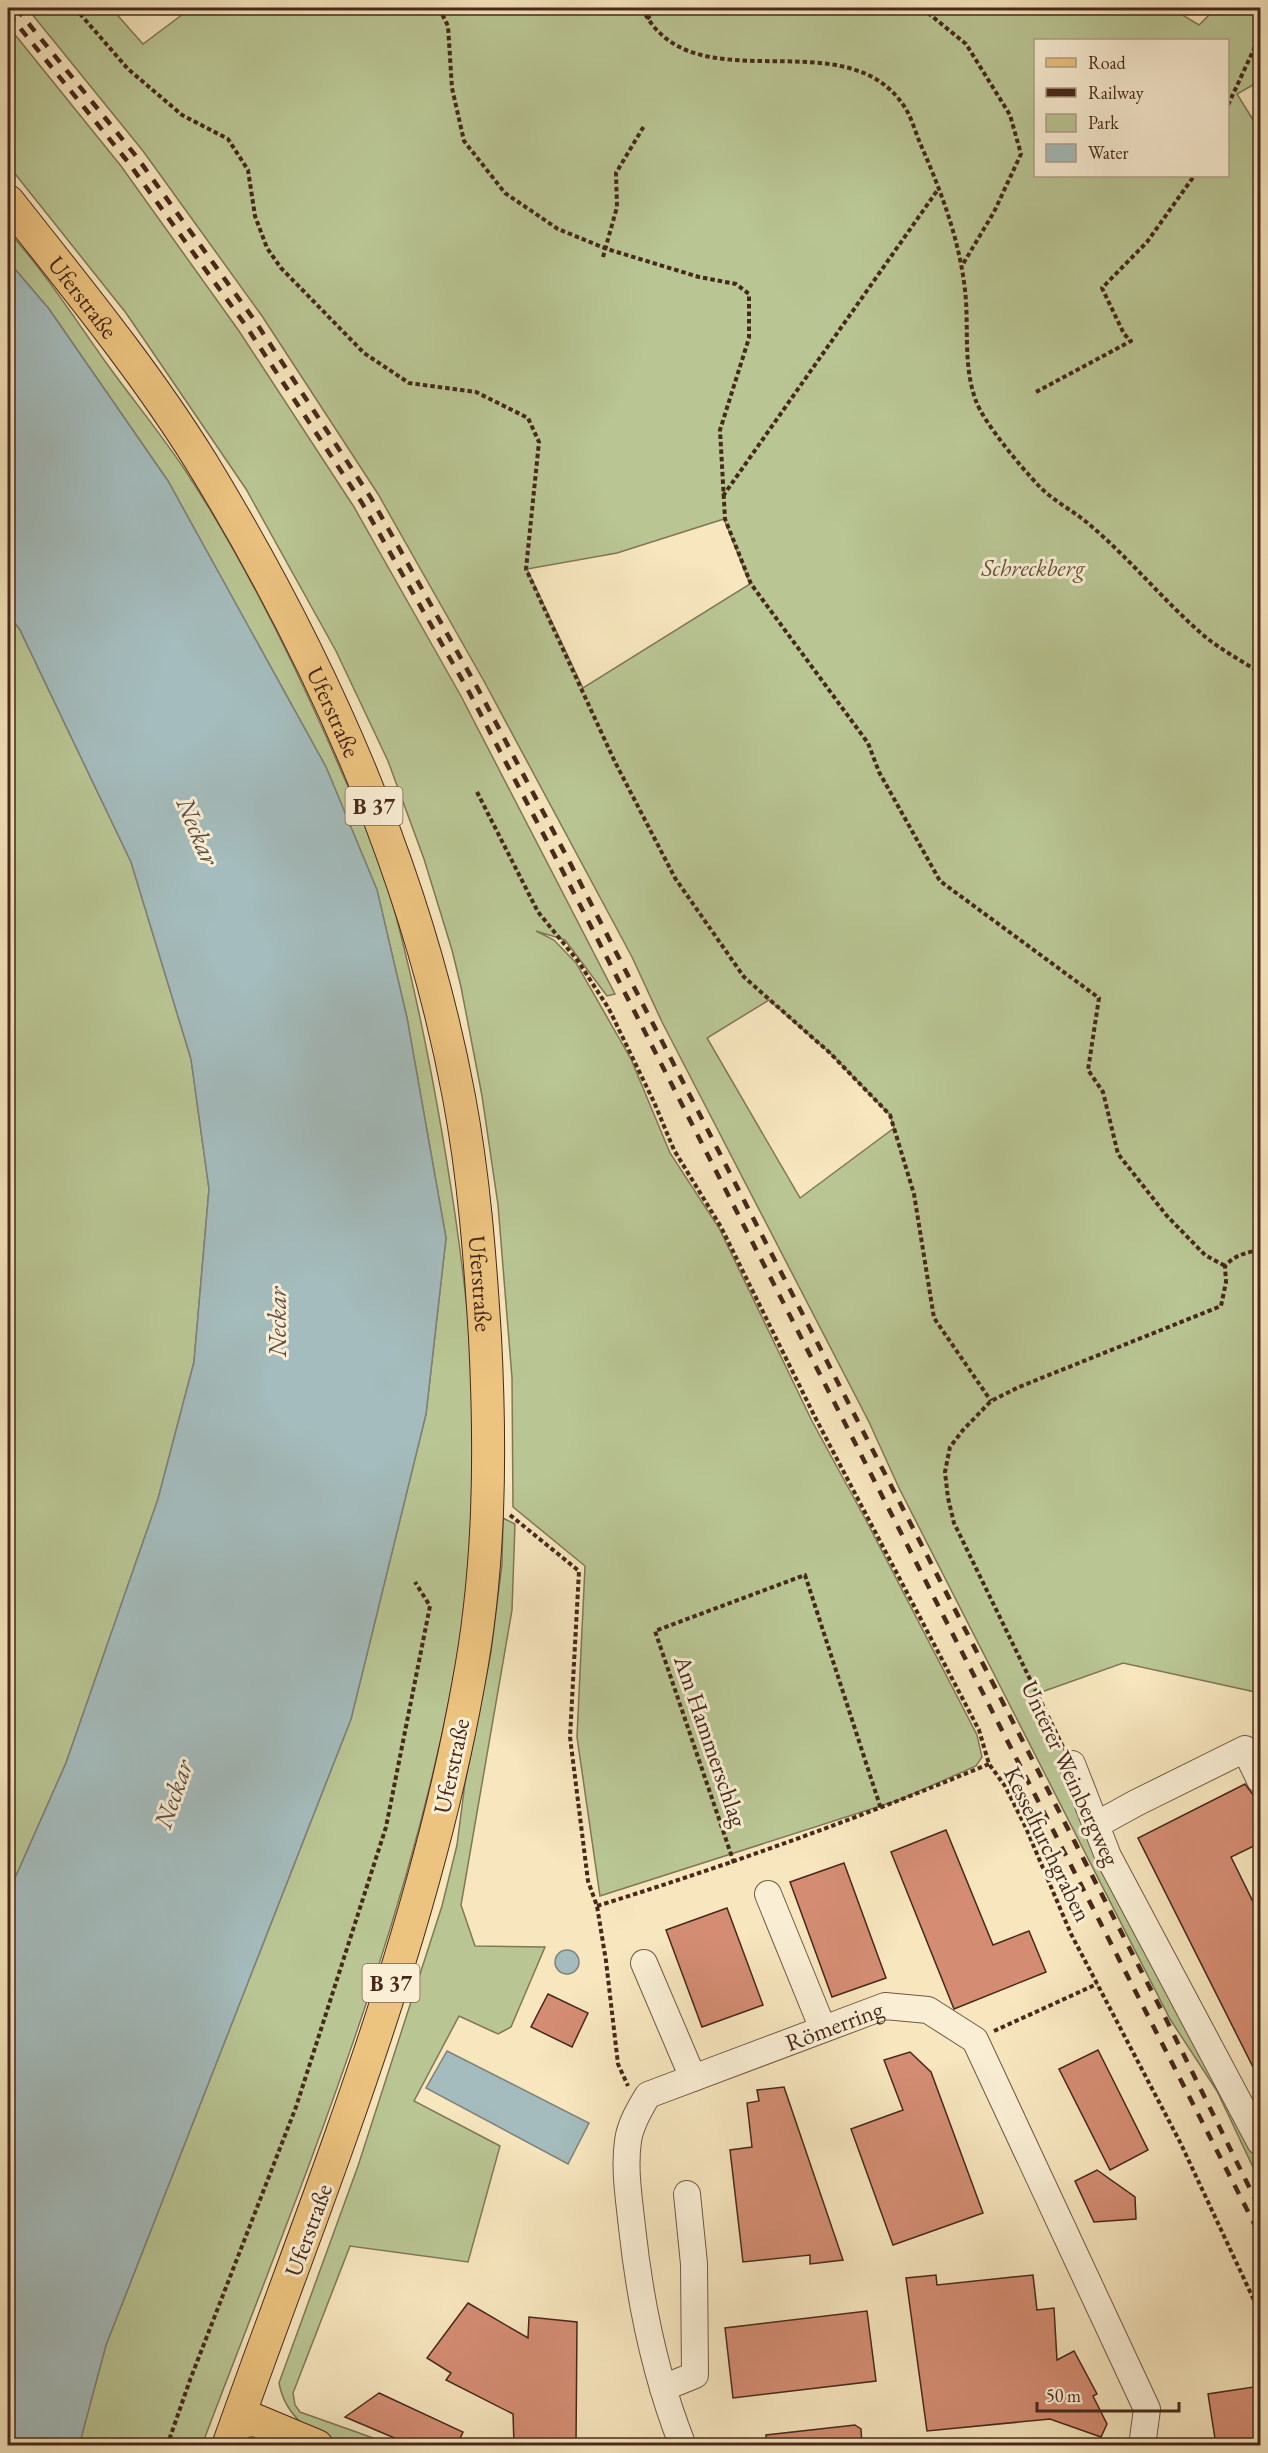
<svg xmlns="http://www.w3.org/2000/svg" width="1268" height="2453" font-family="'EB Garamond',serif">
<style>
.green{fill:#b9c694;stroke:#807758;stroke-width:1.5;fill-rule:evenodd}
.water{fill:#a4bcbd;stroke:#7f817c;stroke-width:1.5}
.building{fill:#d48d73;stroke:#47281b;stroke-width:1.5}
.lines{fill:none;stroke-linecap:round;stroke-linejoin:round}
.minor-casing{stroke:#735844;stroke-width:28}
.major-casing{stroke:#47281b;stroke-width:34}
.path{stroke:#47281b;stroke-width:4;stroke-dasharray:4.5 3;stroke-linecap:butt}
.minor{stroke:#faefd5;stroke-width:26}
.major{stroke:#ecc37f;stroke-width:32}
.rail{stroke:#47281b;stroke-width:4.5;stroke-dasharray:10 10;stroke-linecap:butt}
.labels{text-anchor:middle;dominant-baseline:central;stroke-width:6;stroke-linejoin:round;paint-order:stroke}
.shield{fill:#faefd5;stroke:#7d6453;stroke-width:1.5}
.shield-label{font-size:22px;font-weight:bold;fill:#47281b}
.street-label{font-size:24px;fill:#47281b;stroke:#faefd5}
.park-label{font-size:24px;font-style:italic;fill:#645039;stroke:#faefd5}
.water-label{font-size:26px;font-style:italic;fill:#5e4d44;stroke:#faefd5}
</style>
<rect width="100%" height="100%" fill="#f7e6be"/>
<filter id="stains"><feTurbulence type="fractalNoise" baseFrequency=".00333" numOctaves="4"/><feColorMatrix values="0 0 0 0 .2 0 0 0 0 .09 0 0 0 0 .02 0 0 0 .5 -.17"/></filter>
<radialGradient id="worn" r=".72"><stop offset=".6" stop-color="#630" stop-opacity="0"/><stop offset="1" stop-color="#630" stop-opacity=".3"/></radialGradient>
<g class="green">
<path d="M 27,8 L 111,8 L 143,44 L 191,8 L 1171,8 L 1199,25 L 1216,8 L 1260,8 L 1260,81 L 1237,94 L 1260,131 L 1260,1248 L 1255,1251 L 1260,1255 L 1260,1307 L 1257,1310 L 1260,1337 L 1260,1693 L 1123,1663 L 1036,1694 L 1260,2142 L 1260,2182 L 1217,2091 L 1170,2019 L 899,1488 L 869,1422 L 662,1022 L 632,957 L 485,683 L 378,494 L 262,316 L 143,151 ZM 1036,40 L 1228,40 L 1228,176 L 1036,176 ZM 724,519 L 750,584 L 583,688 L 527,569 L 617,553 ZM 769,1000 L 830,1053 L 890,1115 L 894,1128 L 800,1198 L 707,1038 Z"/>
<polygon points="8,26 121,166 239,331 354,507 461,696 615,994 607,996 565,940 536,931 554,940 576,963 631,1059 670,1153 719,1228 812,1421 867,1522 977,1735 982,1757 976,1766 899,1800 600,1896 577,1737 585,1566 513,1507 512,1378 498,1205 482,1096 461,987 452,950 424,859 388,761 336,651 246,489 126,313 8,165"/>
<path d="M 8,231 C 45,272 75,319 107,364 C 133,400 161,434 185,470 C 246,563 295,664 339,766 C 354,802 374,838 385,876 C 417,987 438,1100 455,1214 C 474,1345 485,1473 466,1606 C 422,1898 306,2171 202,2445 L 79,2445 L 106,2345 L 351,1719 L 426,1414 L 446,1238 L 407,1018 L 377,890 L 326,767 L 168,481 L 49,309 L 8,261 Z"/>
<polygon points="8,613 20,630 131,862 191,1059 209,1189 194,1362 158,1499 66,1763 8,1894"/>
<path d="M 503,1518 L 515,1524 L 512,1610 L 461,1905 L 475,1946 L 545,1947 L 511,2027 L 498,2034 L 459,2016 L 414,2101 L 500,2146 L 468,2262 L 350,2246 L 293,2393 L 295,2405 L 300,2412 L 393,2445 C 379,2445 360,2448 346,2445 C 313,2438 285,2416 279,2383 L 358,2166 L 442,1906 L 457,1845 L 465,1783 L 491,1652 L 502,1564 Z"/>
</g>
<g class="water">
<polygon points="8,261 49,309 168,481 326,767 377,890 407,1018 446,1238 426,1414 351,1719 106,2345 79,2446 8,2445 8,1894 66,1763 158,1499 194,1362 209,1189 191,1059 131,862 20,630 8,613"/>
<circle cx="567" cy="1962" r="12"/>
<polygon points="447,2051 589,2123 568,2164 426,2088"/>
</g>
<g class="building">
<polygon points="1245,1784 1260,1804 1260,1843 1231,1857 1260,1916 1260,2081 1138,1838"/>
<polygon points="946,1830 993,1945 1029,1931 1046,1972 954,2009 891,1852"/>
<polygon points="844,1863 886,1978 832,1997 790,1882"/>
<polygon points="727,1908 763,2005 702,2027 666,1930"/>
<polygon points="548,1994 588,2013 572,2047 531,2027"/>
<polygon points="1098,2050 1148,2150 1110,2170 1059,2069"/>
<polygon points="910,2052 931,2072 983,2213 893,2245 851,2129 903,2110 884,2060"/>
<polygon points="784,2087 843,2260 810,2264 810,2255 743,2262 730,2150 752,2147 747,2103 759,2101 757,2090"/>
<polygon points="1097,2170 1135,2197 1136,2219 1094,2222 1075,2181"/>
<polygon points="936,2275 937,2285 1033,2275 1037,2310 1054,2308 1057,2360 1074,2351 1097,2394 1093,2396 1107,2424 1101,2437 1050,2419 927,2431 906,2278"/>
<polygon points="468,2303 528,2338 529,2317 577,2322 576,2445 514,2445 513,2414 446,2380 451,2373 427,2358"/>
<polygon points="867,2311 876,2381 733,2398 725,2328"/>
<polygon points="1260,2386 1260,2445 1216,2445 1208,2394"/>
<polygon points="379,2393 463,2432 457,2445 411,2445 345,2417"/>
<polygon points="855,2425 861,2429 862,2445 766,2445 766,2435"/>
</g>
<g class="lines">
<defs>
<g id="minor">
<polyline points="1072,1764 1108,1856 1260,2142"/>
<polyline points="1096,1825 1136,1803 1245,1749 1260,1780"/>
<polyline points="768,1894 823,2029"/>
<polyline points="644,1963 693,2078"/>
<polyline points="663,2388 695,2375 694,2264 687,2194"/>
<path id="s1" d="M 683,2446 C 655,2376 640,2302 632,2227 C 629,2199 624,2169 628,2141 C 630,2125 640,2108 648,2095 L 885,2006 L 928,2010 L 975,2040 L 1147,2409 L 1142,2446"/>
</g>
<g id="major">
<path id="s2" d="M 8,201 C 75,286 145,371 202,463 C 321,658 417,872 459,1097 C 474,1177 480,1257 485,1337 C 491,1454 490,1571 468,1686 C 421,1948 317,2196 228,2446"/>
<polyline points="237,2422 255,2420 317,2446"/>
</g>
</defs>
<use href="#minor" class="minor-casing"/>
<use href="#major" class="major-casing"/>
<g class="path">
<polyline points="75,8 128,69 182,115 228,139 248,170 255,216 267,248 281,268 364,353 409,383 476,392 528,418 539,442 526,569 615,762 675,878 744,977 830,1053 890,1115 914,1194 934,1318 991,1401"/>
<polyline points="439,8 448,26 452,88 464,141 505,193 558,229 607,249 699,277 736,284 749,294 749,338 720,430 725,519 751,584 868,743 879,772 940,881 1099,998 1088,1070 1103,1092 1118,1154 1167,1216 1205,1255 1225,1266"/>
<path d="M 642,8 C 691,109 844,16 904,106 C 911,116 915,131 920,143 C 942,193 962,246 966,301 C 968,334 964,369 976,401 C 984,423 1021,467 1038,485 C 1053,501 1074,511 1090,525 C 1130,559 1163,600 1202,634 C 1219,649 1241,660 1260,673"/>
<polyline points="922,8 966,44 1010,115 1021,154 994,212 963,264"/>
<polyline points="647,19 657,8"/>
<polyline points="1228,105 1260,36"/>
<polyline points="603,257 617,207 616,173 644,126"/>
<polyline points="1036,392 1131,341 1124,334 1102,288 1147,242 1194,176"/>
<polyline points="723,496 939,188"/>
<polyline points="477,792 538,912 578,961 609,1009 654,1102 674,1150 721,1227 816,1419 979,1730 989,1764 1005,1786 1026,1828 1071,1934 1180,2142 1260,2313"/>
<polyline points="510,1515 579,1571 570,1737 588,1881 597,1906 606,1961 618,2064 628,2086"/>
<path d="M 1063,1747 L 954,1523 L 948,1498 L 945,1472 L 950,1447 L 963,1430 L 991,1401 L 1019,1387 L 1221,1306 L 1226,1282 L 1225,1266 C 1234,1256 1242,1254 1254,1251 L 1260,1255"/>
<polyline points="734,1863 655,1631 805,1575 881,1809"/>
<path d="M 597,1906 C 732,1864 859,1818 989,1764"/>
<polyline points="994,2031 1097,1984"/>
<polyline points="167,2446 190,2380 296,2107 386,1827 430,1606 415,1582"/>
</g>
<use href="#minor" class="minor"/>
<use href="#major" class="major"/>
<g class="rail">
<polyline points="16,8 136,156 255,321 371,498 477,687 568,859 1166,2019 1260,2209"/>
<polyline points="8,13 128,162 246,326 362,503 469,692 559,864 1260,2235"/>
</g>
</g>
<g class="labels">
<g class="shield">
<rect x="345.5" y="787" width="57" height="38" rx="4.5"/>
<rect x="362.5" y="1964" width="57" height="38" rx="4.5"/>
</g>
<g class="shield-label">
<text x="374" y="806">B 37</text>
<text x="391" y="1983">B 37</text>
</g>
<g class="street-label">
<text stroke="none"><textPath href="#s2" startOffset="122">Uferstraße</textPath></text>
<text stroke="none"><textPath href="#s2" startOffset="608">Uferstraße</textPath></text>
<text stroke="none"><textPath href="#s2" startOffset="1202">Uferstraße</textPath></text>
<text transform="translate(711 1741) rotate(71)">Am Hammerschlag</text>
<text transform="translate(451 1766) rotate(-78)">Uferstraße</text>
<text transform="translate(1071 1773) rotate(65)">Unterer Weinbergweg</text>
<text transform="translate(1048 1844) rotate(64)">Kesselfurchgraben</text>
<text stroke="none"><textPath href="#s1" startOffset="561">Römerring</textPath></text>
<text transform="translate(308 2230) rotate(-70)">Uferstraße</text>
</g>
<g class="park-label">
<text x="1033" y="567">Schreckberg</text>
</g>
<g class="water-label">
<text transform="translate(198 831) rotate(67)">Neckar</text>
<text transform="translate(277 1322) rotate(-90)">Neckar</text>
<text transform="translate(173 1794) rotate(-71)">Neckar</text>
</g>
</g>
<rect width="1268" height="2453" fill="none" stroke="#f7e6be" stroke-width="30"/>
<rect x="9" y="9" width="1250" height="2435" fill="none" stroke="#47281b" stroke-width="3"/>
<rect x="15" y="15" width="1238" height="2423" fill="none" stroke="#47281b" stroke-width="1.5"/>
<rect x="1034" y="39" width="195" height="138" fill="#faefd5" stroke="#b29f8b" stroke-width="1.5"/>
<rect x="1046" y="58" width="30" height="9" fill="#ecc37f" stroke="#b29f8b" stroke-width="1.5"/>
<text x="1088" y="69" font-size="18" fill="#47281b">Road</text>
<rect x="1046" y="88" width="30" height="9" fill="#47281b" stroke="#b29f8b" stroke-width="1.5"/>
<text x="1088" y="99" font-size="18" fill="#47281b">Railway</text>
<rect x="1046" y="114" width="30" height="18" fill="#b9c694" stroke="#b29f8b" stroke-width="1.5"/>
<text x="1088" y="129" font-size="18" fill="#47281b">Park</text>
<rect x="1046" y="144" width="30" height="18" fill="#a4bcbd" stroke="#b29f8b" stroke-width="1.5"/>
<text x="1088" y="159" font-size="18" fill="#47281b">Water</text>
<path d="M1037 2402v9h142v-9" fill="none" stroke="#47281b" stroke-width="3"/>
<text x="1046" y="2402" font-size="18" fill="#47281b" stroke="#faefd5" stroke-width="4.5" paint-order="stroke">50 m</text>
<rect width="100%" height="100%" filter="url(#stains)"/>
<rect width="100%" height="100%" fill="url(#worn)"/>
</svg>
